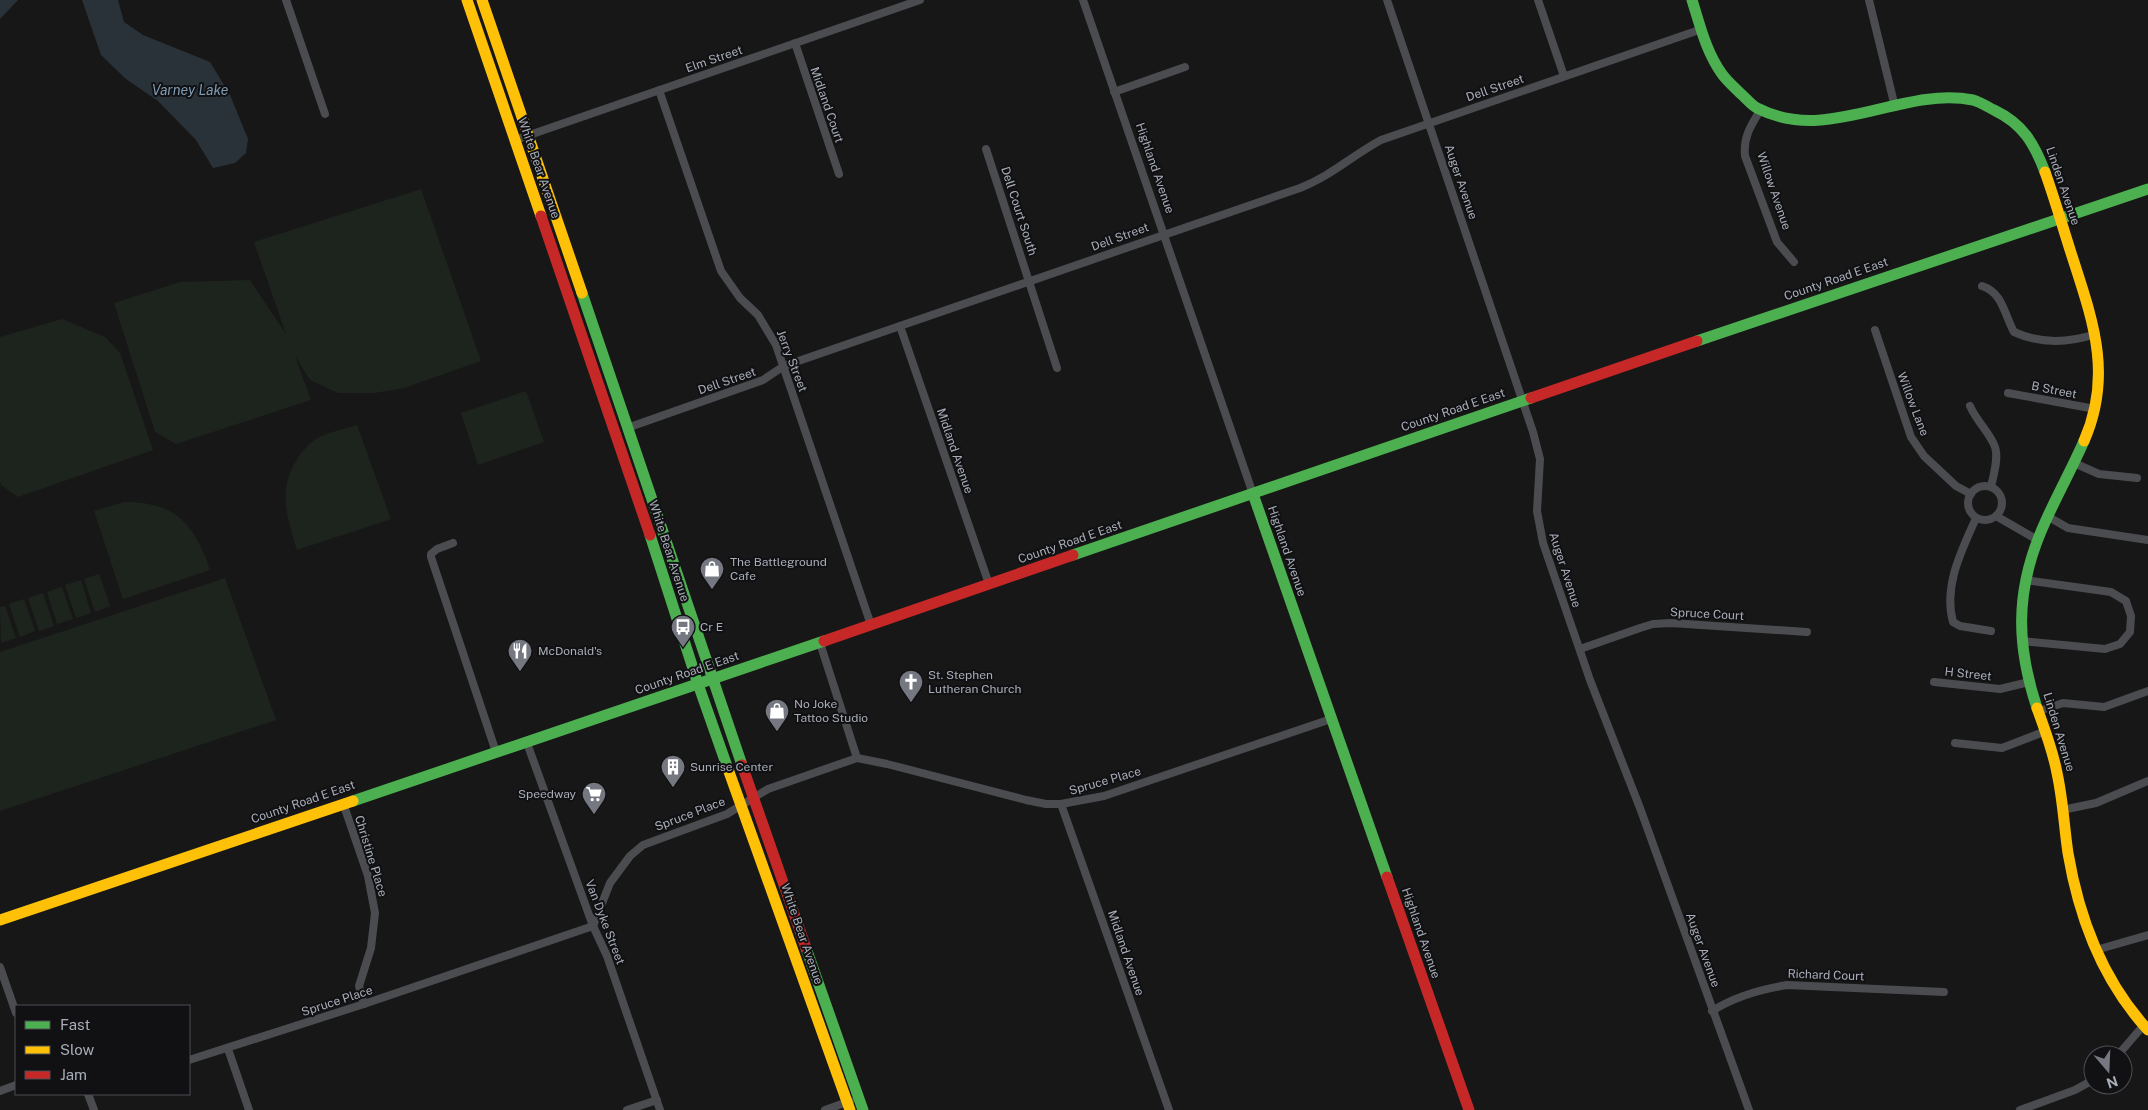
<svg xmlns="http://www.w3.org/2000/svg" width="2148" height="1110" font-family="'Public Sans',sans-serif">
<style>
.green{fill:#1d241e}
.water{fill:#2a3239}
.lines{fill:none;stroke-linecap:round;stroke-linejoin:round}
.street{stroke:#4b4c50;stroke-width:8}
.fast{stroke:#4caf50;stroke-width:11}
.slow{stroke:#ffc107;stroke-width:11}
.jam{stroke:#c62828;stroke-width:11}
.labels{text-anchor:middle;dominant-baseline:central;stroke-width:4;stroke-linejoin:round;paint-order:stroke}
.street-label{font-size:12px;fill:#a8adb8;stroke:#111113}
.poi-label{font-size:12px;fill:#a8adb8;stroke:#111113;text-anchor:start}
.water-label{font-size:14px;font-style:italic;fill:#7f9bb3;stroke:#111113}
</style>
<rect width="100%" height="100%" fill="#171717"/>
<g class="green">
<polygon points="421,189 481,361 404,388 375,393 338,393 310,380 295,356 311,400 176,444 155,432 114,303 180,282 250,280 286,334 254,242"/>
<polygon points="62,319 105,337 120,353 153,450 18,497 1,485 0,481 0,337"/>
<polygon points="526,391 544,442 478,465 461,413"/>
<path d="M 357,425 L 391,519 L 297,550 C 287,517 277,489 298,458 C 302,451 310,443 316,439 C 328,432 344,429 357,425 Z"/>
<path d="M 124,502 C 175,502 194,523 210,570 L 123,599 L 94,511 Z"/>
<polygon points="99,574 110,606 95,612 84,579"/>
<polygon points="225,578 276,720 0,811 0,652"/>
<polygon points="81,580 91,613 76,618 65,585"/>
<polygon points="62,587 73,619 57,624 47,592"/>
<polygon points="43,593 54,626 39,631 28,598"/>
<polygon points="24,599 35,631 20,637 9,604"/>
<polygon points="5,606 16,638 1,643 0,607"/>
</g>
<g class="water">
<polygon points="0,0 18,0 0,19"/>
<polygon points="82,0 118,0 124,22 143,35 210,62 230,95 248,139 246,153 235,163 213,168 196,140 158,101 126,79 101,55"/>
</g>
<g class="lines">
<g class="street">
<polyline points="286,0 325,114"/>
<polyline points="1083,0 1253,494"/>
<polyline points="1387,0 1533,432 1540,459 1537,511 1543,543 1590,680 1640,808 1749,1110"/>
<polyline points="1538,0 1564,76"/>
<polyline points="1869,0 1895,107"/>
<polyline points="795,43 839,174"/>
<polyline points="659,90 721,271 740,298 758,315 776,345 871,625"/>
<polyline points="1114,92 1185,67"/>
<path d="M 1761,109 C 1751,125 1743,137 1745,156 L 1777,242 L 1794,262"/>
<polyline points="515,140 920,0"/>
<polyline points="986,149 1057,368"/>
<path d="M 1982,286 C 2003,293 2004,314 2014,332 C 2040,344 2068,343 2096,334"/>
<polyline points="900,326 989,584"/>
<polyline points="1875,330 1911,437 1924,456 1956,486 1971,494"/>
<polyline points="2008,393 2095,409"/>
<path d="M 1970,406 C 1977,422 1990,433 1995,447 C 1999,459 1993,476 1991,487"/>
<path d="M 627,428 L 763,380 L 784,366 L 1300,188 C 1331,176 1353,155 1381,140 L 1702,29"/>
<polyline points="2074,463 2099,474 2137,478"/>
<circle cx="1985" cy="503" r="17"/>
<polyline points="1996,516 2036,539"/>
<polyline points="2047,516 2068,528 2148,540"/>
<path d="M 1976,518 C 1962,550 1943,586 1953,622 L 1960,626 L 1991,631"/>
<polyline points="453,543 437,549 431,554 431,557 496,752"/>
<polyline points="2022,641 2105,649 2120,644 2130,632 2131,616 2126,601 2111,592 2025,580"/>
<polyline points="820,643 857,758"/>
<polyline points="1580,649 1640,628 1653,624 1671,623 1807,632"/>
<polyline points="1934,682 2000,689 2029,682"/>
<polyline points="2039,711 2063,703 2104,707 2148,691"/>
<polyline points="527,743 593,926 607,956 660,1110"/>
<polyline points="1955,743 2002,748 2046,731"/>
<polyline points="343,803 368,876 375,913 371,948 359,986 364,1004"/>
<polyline points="1061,804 1169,1110"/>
<polyline points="2062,810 2096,803 2148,781"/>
<polyline points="2096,950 2148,935"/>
<polyline points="0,967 16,1013"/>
<path d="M 1712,1011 C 1734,997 1762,989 1787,985 L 1944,992"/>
<polyline points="228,1049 249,1110"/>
<polyline points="2118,1055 2143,1026"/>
<polyline points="189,1060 364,1004 593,926 610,883 630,856 643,845 727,814 768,789 857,758 887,764 1026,800 1046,804 1061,804 1104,796 1331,719"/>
<polyline points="0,1091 16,1085"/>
<polyline points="88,1094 94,1110"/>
<polyline points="627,1110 657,1100"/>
<polyline points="825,1110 850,1101"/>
<polyline points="2020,1110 2075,1090 2093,1080"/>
</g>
<g class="fast">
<path d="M 1692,0 C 1700,25 1706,52 1722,74 C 1727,81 1734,87 1740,93 C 1746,98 1751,105 1757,108 C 1829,145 1900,86 1973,100 C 1980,102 1988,107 1994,110 C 2023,124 2034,143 2045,172"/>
<polyline points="582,293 742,765"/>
<polyline points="1697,341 2148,189"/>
<polyline points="1253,494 1387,877"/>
<polyline points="650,535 698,684 728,769"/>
<polyline points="1073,555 1531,398"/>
<path d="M 2037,708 C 2017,647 2015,595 2040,534 C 2053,502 2070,473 2084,441"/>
<polyline points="353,801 824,641"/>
<polyline points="806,948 863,1110"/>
</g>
<g class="slow">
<polyline points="467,0 541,216"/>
<polyline points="482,0 582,293"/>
<path d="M 2045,172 C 2055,200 2063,228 2072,256 C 2093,321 2113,375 2084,441"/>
<path d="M 2037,708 C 2045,730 2053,751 2057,773 C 2063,800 2064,826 2068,853 C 2079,918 2102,980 2148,1030"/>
<polyline points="728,769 850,1110"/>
<polyline points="0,920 353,801"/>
</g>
<g class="jam">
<polyline points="541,216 650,535"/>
<polyline points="1531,398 1697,341"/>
<polyline points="824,641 1073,555"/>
<polyline points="742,765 806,948"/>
<polyline points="1387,877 1469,1110"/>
</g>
</g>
<defs>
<symbol id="shop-pin" viewBox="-11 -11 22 30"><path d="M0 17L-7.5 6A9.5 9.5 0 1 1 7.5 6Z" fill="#757880" stroke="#111113"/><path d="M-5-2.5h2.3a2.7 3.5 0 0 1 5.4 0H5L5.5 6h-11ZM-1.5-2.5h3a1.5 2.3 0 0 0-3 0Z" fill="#fff"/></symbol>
<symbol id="bus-pin" viewBox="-11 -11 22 30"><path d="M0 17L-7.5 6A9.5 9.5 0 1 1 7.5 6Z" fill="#757880" stroke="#111113"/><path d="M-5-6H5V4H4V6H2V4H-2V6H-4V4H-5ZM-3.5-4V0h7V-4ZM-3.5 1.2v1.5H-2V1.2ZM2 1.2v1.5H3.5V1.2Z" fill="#fff"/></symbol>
<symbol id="restaurant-pin" viewBox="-11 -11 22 30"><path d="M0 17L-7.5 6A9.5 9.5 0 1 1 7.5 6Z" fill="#757880" stroke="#111113"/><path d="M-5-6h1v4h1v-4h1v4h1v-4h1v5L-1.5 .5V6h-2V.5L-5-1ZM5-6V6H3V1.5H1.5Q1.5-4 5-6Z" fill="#fff"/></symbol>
<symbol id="church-pin" viewBox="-11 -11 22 30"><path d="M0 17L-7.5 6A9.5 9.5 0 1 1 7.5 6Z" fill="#757880" stroke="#111113"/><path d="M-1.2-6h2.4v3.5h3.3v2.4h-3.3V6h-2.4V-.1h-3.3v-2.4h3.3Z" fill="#fff"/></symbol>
<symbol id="building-pin" viewBox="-11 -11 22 30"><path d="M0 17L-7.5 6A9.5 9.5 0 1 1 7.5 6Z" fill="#757880" stroke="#111113"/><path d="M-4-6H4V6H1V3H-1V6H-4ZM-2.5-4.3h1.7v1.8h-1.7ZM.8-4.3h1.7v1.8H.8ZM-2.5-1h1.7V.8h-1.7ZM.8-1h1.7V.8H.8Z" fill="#fff"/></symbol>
<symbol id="supermarket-pin" viewBox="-11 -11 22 30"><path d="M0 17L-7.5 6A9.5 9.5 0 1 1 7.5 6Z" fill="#757880" stroke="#111113"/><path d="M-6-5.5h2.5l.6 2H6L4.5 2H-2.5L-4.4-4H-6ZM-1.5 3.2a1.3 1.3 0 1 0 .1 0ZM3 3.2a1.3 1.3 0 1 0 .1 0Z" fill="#fff"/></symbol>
</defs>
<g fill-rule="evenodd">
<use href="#shop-pin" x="698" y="555" width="28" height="38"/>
<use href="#bus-pin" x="669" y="613" width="28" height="38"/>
<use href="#restaurant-pin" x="506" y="637" width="28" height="38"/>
<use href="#church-pin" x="897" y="668" width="28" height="38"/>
<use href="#shop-pin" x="763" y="697" width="28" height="38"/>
<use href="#building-pin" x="659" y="753" width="28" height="38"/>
<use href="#supermarket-pin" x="580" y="780" width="28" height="38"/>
</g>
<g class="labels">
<g class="street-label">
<text transform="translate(714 59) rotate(-19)">Elm Street</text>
<text transform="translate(1495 88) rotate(-19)">Dell Street</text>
<text transform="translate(827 105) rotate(71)">Midland Court</text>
<text transform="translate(539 168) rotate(71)">White Bear Avenue</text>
<text transform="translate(1155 168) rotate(71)">Highland Avenue</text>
<text transform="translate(1461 182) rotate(71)">Auger Avenue</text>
<text transform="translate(2063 186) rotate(71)">Linden Avenue</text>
<text transform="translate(1774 191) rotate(71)">Willow Avenue</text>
<text transform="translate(1019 211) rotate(72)">Dell Court South</text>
<text transform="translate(1120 237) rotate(-20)">Dell Street</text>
<text transform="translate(1836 279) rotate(-19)">County Road E East</text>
<text transform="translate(792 361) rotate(69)">Jerry Street</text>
<text transform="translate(727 381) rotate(-19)">Dell Street</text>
<text transform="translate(2054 390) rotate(11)">B Street</text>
<text transform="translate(1913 404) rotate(69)">Willow Lane</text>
<text transform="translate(1453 410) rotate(-19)">County Road E East</text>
<text transform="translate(955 451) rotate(71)">Midland Avenue</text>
<text transform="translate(1070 542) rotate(-19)">County Road E East</text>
<text transform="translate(669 551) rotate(72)">White Bear Avenue</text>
<text transform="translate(1287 551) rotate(71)">Highland Avenue</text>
<text transform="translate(1565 570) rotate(72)">Auger Avenue</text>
<text transform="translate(1707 614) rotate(3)">Spruce Court</text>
<text transform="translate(687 673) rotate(-19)">County Road E East</text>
<text transform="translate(1968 674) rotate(6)">H Street</text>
<text transform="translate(2059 732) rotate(73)">Linden Avenue</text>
<text transform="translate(1105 781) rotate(-16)">Spruce Place</text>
<text transform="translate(303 802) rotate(-19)">County Road E East</text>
<text transform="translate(690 814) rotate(-21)">Spruce Place</text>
<text transform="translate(371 856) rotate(73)">Christine Place</text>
<text transform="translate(605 922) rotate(69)">Van Dyke Street</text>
<text transform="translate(1421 933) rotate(71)">Highland Avenue</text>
<text transform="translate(802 934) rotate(71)">White Bear Avenue</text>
<text transform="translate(1703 950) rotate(70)">Auger Avenue</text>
<text transform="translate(1126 953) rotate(71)">Midland Avenue</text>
<text transform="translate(1826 975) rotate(2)">Richard Court</text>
<text transform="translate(337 1001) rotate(-18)">Spruce Place</text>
</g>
<g class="poi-label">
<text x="730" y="562">The Battleground<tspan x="730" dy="14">Cafe</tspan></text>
<text x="700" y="627">Cr E</text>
<text x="538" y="651">McDonald's</text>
<text x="928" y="675">St. Stephen<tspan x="928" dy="14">Lutheran Church</tspan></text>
<text x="794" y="704">No Joke<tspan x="794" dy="14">Tattoo Studio</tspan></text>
<text x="690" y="767">Sunrise Center</text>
<text x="576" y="794" text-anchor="end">Speedway</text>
</g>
<g class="water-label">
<text x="190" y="90">Varney Lake</text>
</g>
</g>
<rect x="15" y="1005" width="175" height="90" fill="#111113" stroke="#4d4f55"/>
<rect x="25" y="1021" width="25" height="8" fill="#4caf50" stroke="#4d4f55"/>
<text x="60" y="1030" font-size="15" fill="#a8adb8">Fast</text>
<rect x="25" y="1046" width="25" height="8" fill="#ffc107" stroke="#4d4f55"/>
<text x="60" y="1055" font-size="15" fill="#a8adb8">Slow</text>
<rect x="25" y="1071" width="25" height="8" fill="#c62828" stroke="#4d4f55"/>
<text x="60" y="1080" font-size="15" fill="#a8adb8">Jam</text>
<g transform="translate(2108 1070) rotate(161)"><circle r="24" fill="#111113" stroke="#4d4f55"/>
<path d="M0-4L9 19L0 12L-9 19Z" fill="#757880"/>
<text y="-8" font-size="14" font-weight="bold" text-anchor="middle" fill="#a8adb8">N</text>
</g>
</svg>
